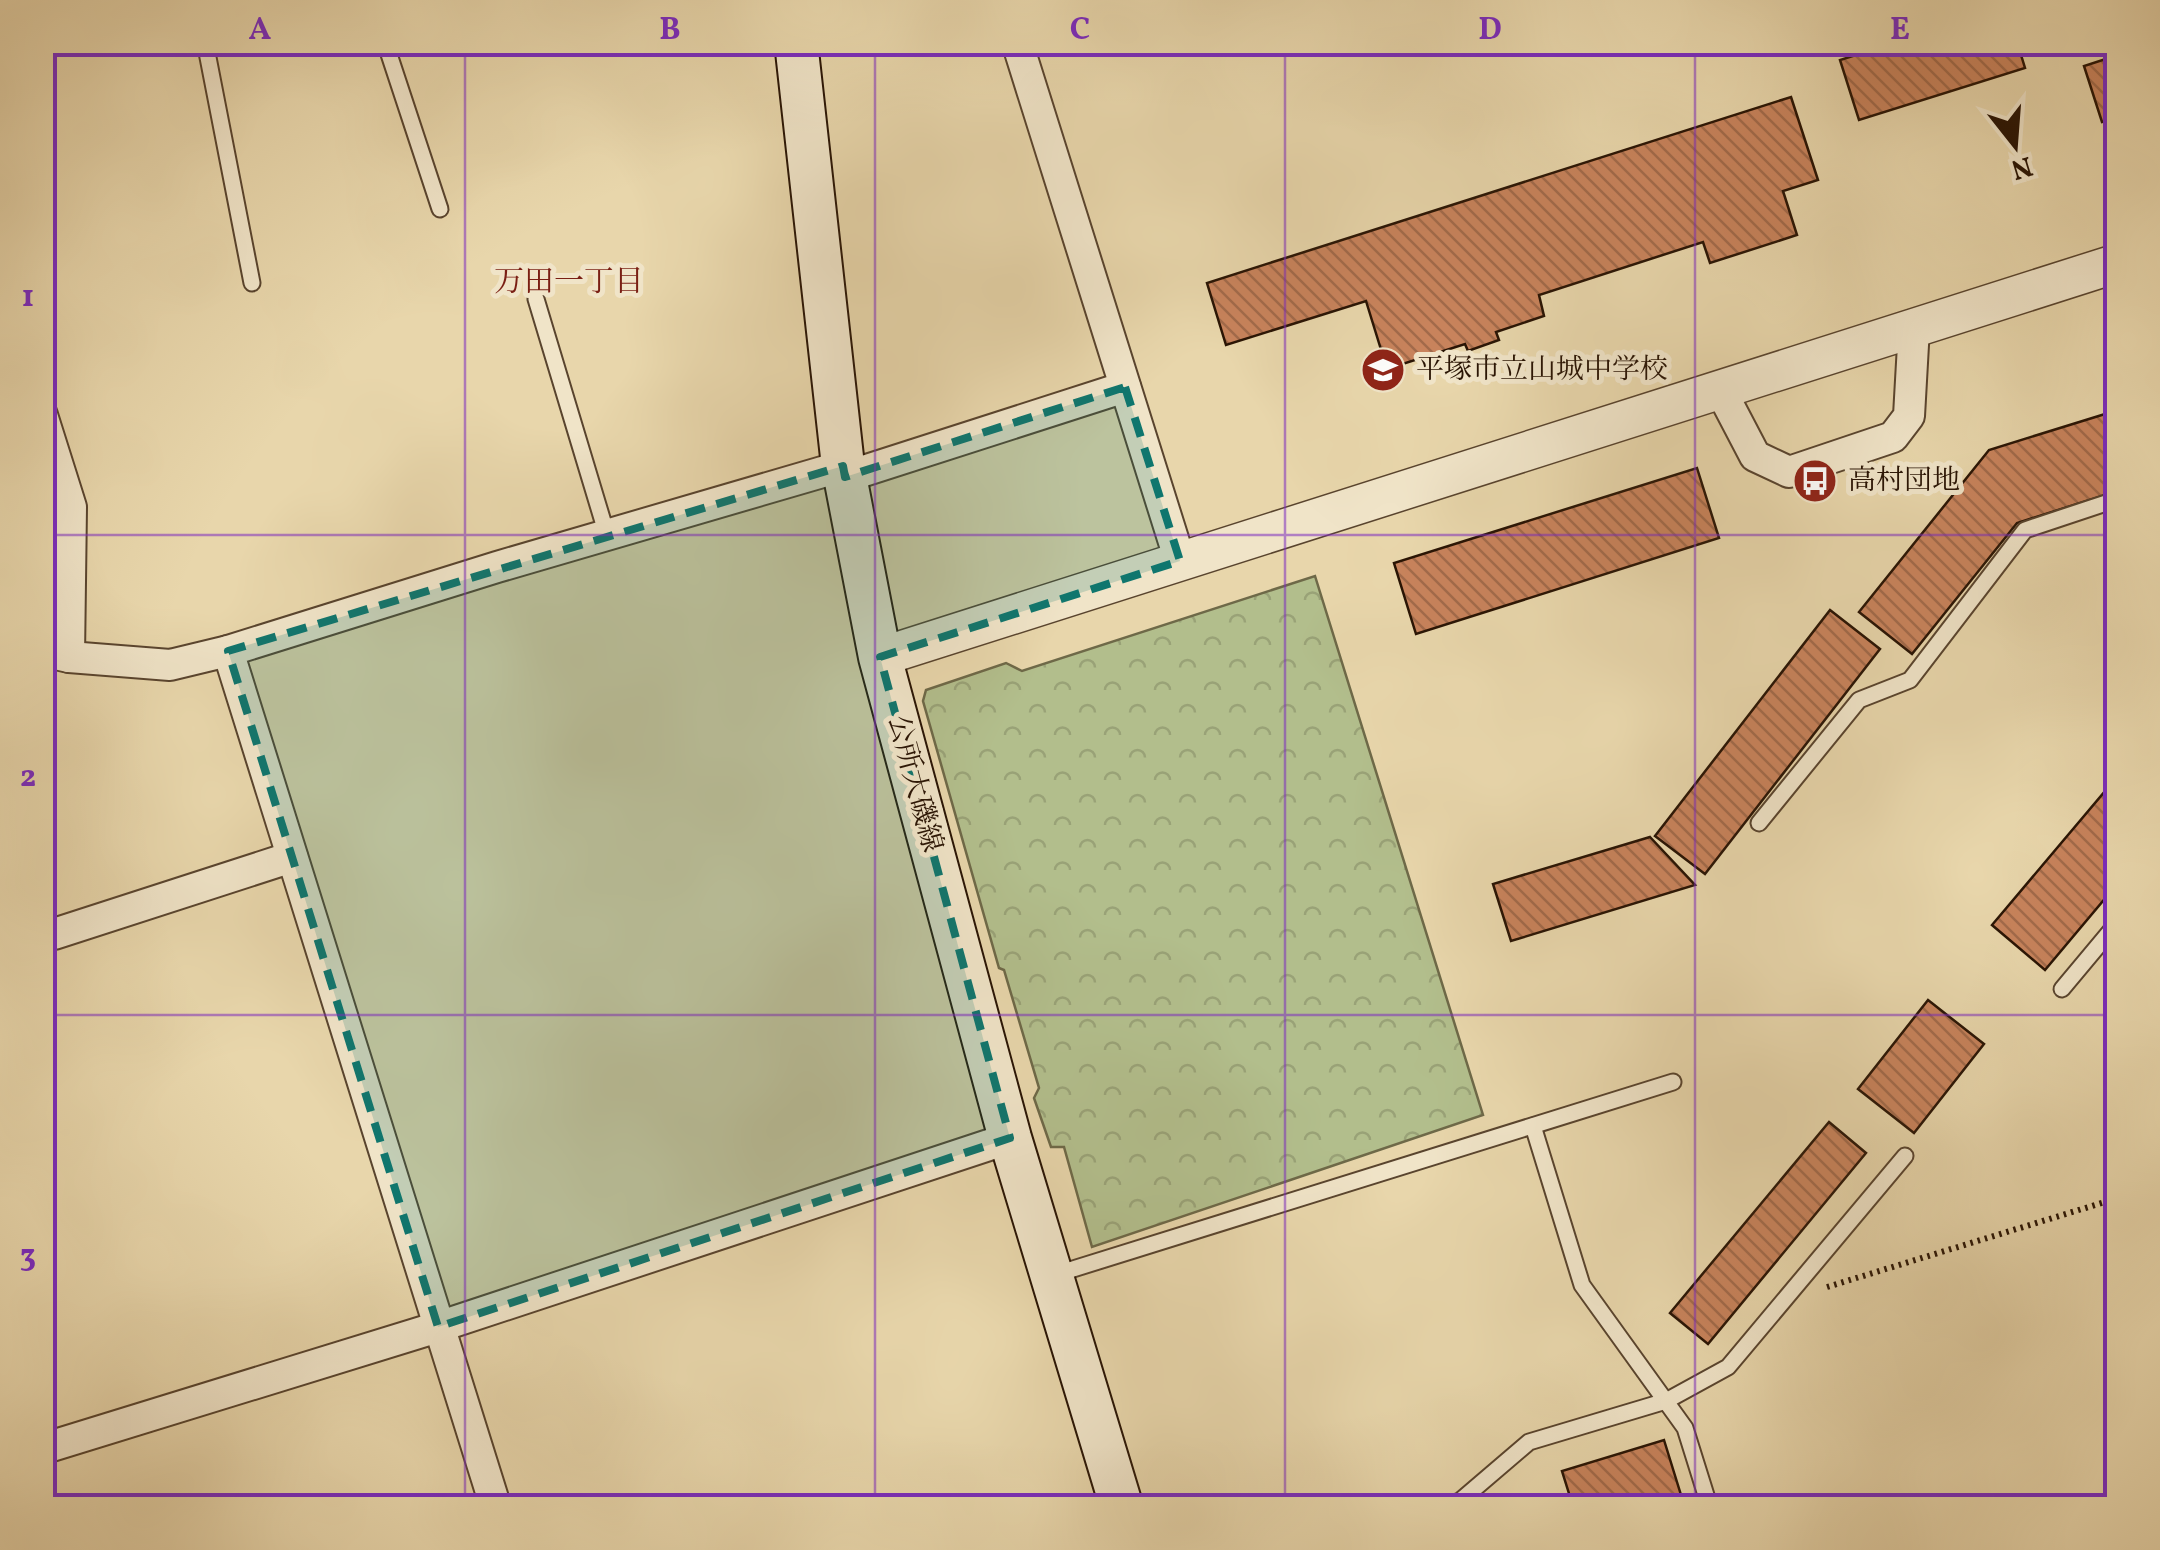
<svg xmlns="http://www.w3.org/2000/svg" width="2160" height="1550" font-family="Vollkorn,'Noto Serif JP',serif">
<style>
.forest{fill:url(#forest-crowns);stroke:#6e6948;stroke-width:2.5}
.building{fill:url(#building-back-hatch);stroke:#291404;stroke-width:2.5}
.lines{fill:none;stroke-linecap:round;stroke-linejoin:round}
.service-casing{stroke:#59442e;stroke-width:19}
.minor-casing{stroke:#59442e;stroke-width:34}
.tertiary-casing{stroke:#59442e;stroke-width:41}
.secondary-casing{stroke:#291404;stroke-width:46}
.path{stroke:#291404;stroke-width:6;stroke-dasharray:2.5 5;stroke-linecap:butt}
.service{stroke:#f0e4c8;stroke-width:15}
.minor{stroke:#f0e4c8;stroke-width:30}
.tertiary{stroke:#f0e4c8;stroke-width:38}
.secondary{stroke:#f0e4c8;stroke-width:42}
.marked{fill:#0f766e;fill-opacity:0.2;stroke:#0f766e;stroke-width:8;stroke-dasharray:20 12;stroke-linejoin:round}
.grid{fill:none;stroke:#7b2cbf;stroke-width:2.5;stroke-opacity:0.55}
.labels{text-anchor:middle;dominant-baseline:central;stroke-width:10;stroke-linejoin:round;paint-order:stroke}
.poi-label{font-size:28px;fill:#291404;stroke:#f0e4c8;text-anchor:start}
.street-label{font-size:28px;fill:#291404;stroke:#f0e4c8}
.neighbourhood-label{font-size:30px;fill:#7a1f14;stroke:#f0e4c8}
.neatline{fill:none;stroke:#7b2cbf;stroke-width:4}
.grid-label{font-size:32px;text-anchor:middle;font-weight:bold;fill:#7b2cbf}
</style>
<defs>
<pattern id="forest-crowns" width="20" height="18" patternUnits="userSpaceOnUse" patternTransform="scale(2.5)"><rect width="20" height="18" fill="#b2be8c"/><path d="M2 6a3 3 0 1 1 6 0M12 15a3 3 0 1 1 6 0" fill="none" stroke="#99a277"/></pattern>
<pattern id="building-back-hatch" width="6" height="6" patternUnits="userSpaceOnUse" patternTransform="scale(2.5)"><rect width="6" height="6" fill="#c8835c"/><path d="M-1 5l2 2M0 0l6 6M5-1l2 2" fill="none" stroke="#a26a4a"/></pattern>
</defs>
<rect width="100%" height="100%" fill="#e8d6ab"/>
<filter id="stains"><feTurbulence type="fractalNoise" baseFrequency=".002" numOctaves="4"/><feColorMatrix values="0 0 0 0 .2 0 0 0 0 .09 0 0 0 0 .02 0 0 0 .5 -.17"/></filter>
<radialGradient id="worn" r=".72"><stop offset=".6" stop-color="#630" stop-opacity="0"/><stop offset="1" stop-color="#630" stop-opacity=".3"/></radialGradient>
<polygon class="forest" points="1315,576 1483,1115 1092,1247 1064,1147 1051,1147 1034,1098 1039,1088 1004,970 999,968 923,701 926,690 1006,663 1022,671"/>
<g class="building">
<polygon points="1897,42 2017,42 2025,68 1859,120 1840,60"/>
<polygon points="2118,55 2118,118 2102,122 2084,66"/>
<polygon points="1791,97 1818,180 1783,191 1797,235 1710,263 1703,242 1539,295 1544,316 1496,332 1499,340 1468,351 1465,344 1387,369 1366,301 1226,345 1207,283"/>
<polygon points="2118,410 2118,491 2017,523 1912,654 1859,612 1989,450"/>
<polygon points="1697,468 1719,538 1416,634 1394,563"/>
<polygon points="1830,610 1880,649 1705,874 1655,836"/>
<polygon points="2117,777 2118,883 2045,970 1992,925"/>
<polygon points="1650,837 1695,885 1511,941 1493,884"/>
<polygon points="1928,1000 1984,1044 1914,1133 1858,1089"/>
<polygon points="1829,1122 1866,1153 1708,1344 1670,1313"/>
<polygon points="1664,1440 1685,1508 1545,1508 1571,1500 1562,1471"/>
</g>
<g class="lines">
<defs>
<g id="service">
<polyline points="205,42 252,283"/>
<polyline points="385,42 440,209"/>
<polyline points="536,299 607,535"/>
<polyline points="1759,823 1859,700 1910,680 2025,530 2118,499"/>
<polyline points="2062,989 2118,922"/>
<polyline points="1533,1126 1582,1285 1685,1428 1710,1508"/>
<polyline points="1057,1274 1673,1082"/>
<polyline points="1438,1508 1460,1501 1529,1442 1666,1401 1728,1367 1905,1156"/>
</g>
<g id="minor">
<polyline points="1017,42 1180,561"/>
<polyline points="1721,391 1755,456 1789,472 1893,437 1909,416 1914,327"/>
<polyline points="42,415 71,507 69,657"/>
<polyline points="845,477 1125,387"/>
<polyline points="42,651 69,657 170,665 228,651"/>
<polyline points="54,934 292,857"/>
<polyline points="42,1449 438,1327 1010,1138"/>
<polyline points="496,1508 228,651 497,567 843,466"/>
</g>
<polyline id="tertiary" points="880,657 2118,263"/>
<polyline id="secondary" points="796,42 843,466 880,657 1010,1138 1122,1508"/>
</defs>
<use href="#service" class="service-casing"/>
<use href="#minor" class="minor-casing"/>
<use href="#tertiary" class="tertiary-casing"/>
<use href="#secondary" class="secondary-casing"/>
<polyline class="path" points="1827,1287 2118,1198"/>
<use href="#service" class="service"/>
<use href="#minor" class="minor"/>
<use href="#tertiary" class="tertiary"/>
<use href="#secondary" class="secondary"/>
</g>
<path class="marked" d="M 1125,387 L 1180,561 L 880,657 L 1010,1138 L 438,1327 L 228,651 L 843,466 L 845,477 Z"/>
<path class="grid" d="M 465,42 L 465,1508M 875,42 L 875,1508M 1285,42 L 1285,1508M 1695,42 L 1695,1508M 42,535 L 2118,535M 42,1015 L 2118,1015"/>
<defs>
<symbol id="school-disc" viewBox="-11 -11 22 22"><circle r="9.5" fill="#8f2418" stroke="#f0e4c8"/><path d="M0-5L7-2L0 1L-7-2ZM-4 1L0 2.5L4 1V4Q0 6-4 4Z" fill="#fff"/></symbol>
<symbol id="bus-disc" viewBox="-11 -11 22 22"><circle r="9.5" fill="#8f2418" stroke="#f0e4c8"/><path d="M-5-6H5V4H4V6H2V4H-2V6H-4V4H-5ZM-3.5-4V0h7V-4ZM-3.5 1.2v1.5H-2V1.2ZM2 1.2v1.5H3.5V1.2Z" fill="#fff"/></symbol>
</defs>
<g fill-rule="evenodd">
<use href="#school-disc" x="1358" y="345" width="50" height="50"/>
<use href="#bus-disc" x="1790" y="456" width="50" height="50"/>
</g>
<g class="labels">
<g class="poi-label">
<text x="1416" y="370">平塚市立山城中学校</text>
<text x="1848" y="481">高村団地</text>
</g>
<g class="street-label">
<text transform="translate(914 784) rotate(75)">公所大磯線</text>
</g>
<g class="neighbourhood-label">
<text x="569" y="283">万田一丁目</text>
</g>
</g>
<rect width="2160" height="1550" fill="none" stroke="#e8d6ab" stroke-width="110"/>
<g transform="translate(2015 145) rotate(163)" stroke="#f0e4c8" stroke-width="8" paint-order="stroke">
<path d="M0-8L18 38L0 25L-18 38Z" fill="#291404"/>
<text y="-15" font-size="28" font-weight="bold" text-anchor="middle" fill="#291404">N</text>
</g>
<rect x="55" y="55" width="2050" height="1440" class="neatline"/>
<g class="grid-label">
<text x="260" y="39">A</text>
<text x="670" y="39">B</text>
<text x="1080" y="39">C</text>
<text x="1490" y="39">D</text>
<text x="1900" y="39">E</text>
<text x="28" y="306">1</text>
<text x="28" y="786">2</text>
<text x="28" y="1266">3</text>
</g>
<rect width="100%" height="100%" filter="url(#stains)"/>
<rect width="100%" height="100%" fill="url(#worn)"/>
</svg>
